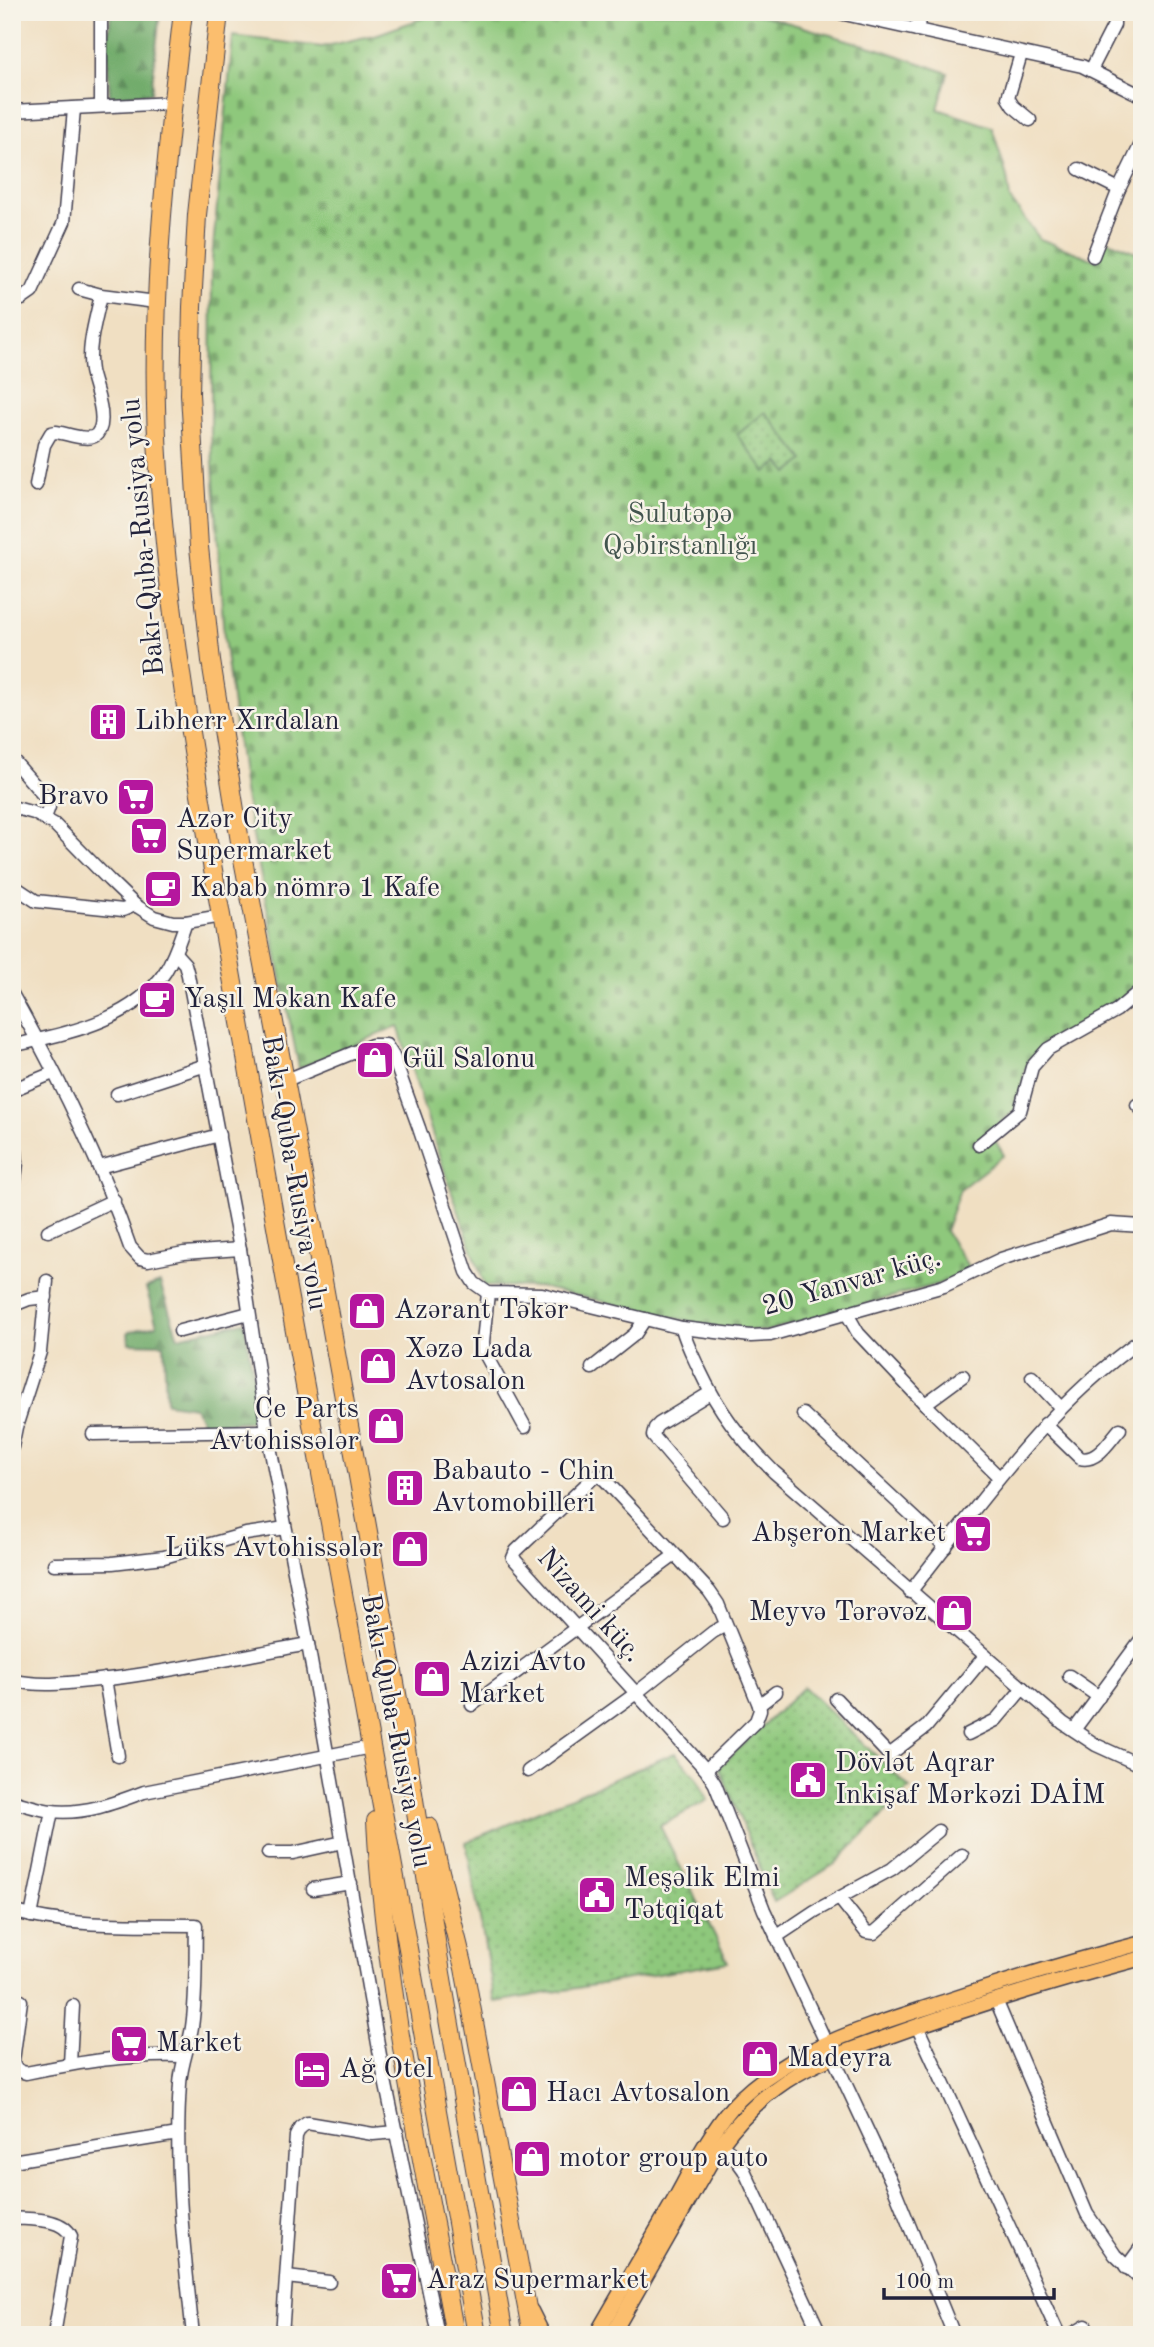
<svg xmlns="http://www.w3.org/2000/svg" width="1154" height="2347" font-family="'Old Standard TT',serif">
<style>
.forest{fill:url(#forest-firs);stroke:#4a6754;stroke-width:2}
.cemetery{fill:url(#cemetery-stones);stroke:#58755c;stroke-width:2}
.park{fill:url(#park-dots);stroke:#58755c;stroke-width:2}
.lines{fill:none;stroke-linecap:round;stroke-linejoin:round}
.minor-casing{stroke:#413e4f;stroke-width:15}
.major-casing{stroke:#413e4f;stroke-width:17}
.highway-casing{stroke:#413e4f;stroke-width:20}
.minor{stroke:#fff;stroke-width:12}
.major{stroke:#fbbe6e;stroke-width:14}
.highway{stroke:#fbbe6e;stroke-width:18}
.labels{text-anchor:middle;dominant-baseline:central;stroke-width:5;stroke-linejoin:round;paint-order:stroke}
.park-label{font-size:28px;fill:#42544e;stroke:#f7f3e8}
.street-label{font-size:28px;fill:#22223b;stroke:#f7f3e8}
.poi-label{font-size:28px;fill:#22223b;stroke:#f7f3e8;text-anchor:start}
</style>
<defs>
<pattern id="forest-firs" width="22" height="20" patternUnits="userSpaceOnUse" patternTransform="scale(1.75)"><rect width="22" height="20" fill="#72ac6c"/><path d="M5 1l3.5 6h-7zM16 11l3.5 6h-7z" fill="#5d8c5a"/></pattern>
<pattern id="cemetery-stones" width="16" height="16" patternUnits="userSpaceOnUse" patternTransform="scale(1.75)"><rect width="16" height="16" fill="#8ec87c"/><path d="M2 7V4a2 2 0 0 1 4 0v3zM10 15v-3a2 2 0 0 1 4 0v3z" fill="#74a267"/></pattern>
<pattern id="park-dots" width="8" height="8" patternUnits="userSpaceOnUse" patternTransform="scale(1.75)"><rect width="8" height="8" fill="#8ec87c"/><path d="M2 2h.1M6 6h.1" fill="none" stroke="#74a267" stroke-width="1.8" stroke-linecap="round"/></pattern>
</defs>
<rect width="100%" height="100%" fill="#f7f3e8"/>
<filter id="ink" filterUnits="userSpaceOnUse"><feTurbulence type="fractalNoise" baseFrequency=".0143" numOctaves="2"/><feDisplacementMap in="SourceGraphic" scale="14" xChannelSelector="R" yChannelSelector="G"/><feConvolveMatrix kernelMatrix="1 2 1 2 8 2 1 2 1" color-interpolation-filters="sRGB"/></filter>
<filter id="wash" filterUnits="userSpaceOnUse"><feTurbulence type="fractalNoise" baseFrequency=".00686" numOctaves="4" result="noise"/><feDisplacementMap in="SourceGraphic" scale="28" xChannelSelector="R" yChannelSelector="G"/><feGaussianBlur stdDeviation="1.57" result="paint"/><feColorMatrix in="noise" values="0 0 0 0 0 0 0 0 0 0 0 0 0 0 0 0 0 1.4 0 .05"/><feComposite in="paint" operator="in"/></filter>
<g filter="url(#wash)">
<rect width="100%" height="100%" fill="#f0dfc2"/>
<g class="forest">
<polygon points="111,12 160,12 151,93 110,97 107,48"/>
<polygon points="160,1283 178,1337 244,1322 261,1420 204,1425 194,1407 166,1403 164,1344 129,1343 128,1332 157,1325 146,1288"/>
</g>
<polygon class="cemetery" points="440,12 740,12 762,15 882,50 948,73 938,109 992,127 1007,177 1010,199 1040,239 1097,261 1106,240 1139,253 1142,260 1142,981 1123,1002 1104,1014 1050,1040 1025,1068 1018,1107 990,1132 1004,1155 960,1189 945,1231 969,1268 942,1283 766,1331 719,1328 540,1287 485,1286 440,1158 398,1026 299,1068 244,791 224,638 211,433 212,259 233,36 322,47 378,34"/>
<g class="park">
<polygon points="765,412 804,460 788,473 779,462 766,472 737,435"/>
<polygon points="804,1687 910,1788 835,1864 774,1902 719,1767"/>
<polygon points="675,1753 697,1778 708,1800 660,1826 728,1962 495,2002 466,1842"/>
</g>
</g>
<g filter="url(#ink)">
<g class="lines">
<defs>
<g id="minor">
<polyline points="835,12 1082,66 1142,96"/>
<polyline points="917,30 921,12"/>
<polyline points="1021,54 1008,98 1013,106 1030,120"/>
<polyline points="1091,70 1114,25 1114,12"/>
<polyline points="101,106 101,12"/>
<polyline points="12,111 172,103"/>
<polyline points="1079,169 1119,189"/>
<polyline points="1093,256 1119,189 1142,142"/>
<polyline points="79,289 101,295 156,302"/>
<polyline points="12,297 22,299 32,292 64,222 74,109"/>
<path d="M 36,485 L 44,445 L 51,433 L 56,432 C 66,433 90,443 97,434 C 109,420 94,386 91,371 C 87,346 96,319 101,295"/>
<polyline points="12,759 45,797 49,807 45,818"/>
<polyline points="12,807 34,813 54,824 109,880 135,905 154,917 173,922 186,922 221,916"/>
<polyline points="12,885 36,901 123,910 135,905"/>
<polyline points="175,953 185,964 188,975 240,1249 267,1431 308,1644 381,2061 438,2335"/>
<path d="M 12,994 C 57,1074 100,1160 130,1247 L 140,1258 L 148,1260 L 184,1253 L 240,1249"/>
<path d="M 12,1046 C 66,1033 132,1022 165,972 C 175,956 180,939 186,922"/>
<polyline points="284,1081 372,1045 386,1045 393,1056 419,1128 467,1272 474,1283 488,1293 542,1294 682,1328 751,1336 770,1335 944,1286 1001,1259 1111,1224 1142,1226"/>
<polyline points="12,1090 53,1073"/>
<polyline points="117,1094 206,1065"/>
<polyline points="1137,1105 1142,1110"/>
<polyline points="12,1116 17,1163 12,1202"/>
<polyline points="979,1145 1020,1111 1032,1067 1048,1049 1117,1010 1142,989"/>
<polyline points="99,1167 219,1135"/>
<polyline points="48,1231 114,1200"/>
<polyline points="488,1293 483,1342 484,1352 525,1427"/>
<polyline points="14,1305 29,1299 46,1297"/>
<polyline points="846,1312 858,1333 925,1404 999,1477"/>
<path d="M 682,1328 C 686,1343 693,1356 699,1369 C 719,1412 741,1439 774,1472 L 1063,1723 L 1096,1745 L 1142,1766"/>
<polyline points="180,1331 249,1313"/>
<polyline points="592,1368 635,1334 645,1319"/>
<polyline points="1032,1377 1061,1408"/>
<polyline points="710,1393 659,1424 655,1428 653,1436 723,1518"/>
<polyline points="925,1404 963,1376"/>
<polyline points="803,1414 946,1547"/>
<path d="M 1045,1424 L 1080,1458 C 1097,1463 1109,1441 1120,1429"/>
<polyline points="93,1434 267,1431"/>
<polyline points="12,1447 16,1427 40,1352 47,1281"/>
<polyline points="54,1564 112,1563 164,1557 246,1534 285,1528"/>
<path d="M 910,1592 C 981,1502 1047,1406 1142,1339"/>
<polyline points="1069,1676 1099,1697"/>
<polyline points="105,1679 118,1756"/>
<path d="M 12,1680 C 43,1688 76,1682 108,1679 C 175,1671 242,1656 308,1644"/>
<polyline points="836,1699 889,1755 926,1727 985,1656"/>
<polyline points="472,1705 675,1555"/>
<polyline points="759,1705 776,1692"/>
<polyline points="1074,1730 1142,1638"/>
<polyline points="968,1734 996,1720 1023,1688"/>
<polyline points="706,1770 756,1721 760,1710 759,1705 718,1604 709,1591 605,1480 599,1476 594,1477 516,1551 513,1558 706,1770 715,1784 764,1910 892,2183 954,2335"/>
<polyline points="528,1771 635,1694 713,1632 726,1625"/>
<path d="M 12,1801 C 25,1805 38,1809 51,1811 C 83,1815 115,1803 144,1792 L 371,1747"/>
<polyline points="268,1853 293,1853 343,1842"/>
<polyline points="313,1889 351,1883"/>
<polyline points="839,1898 866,1932 874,1933 962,1855"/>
<path d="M 12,1911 C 70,1928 136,1924 196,1925 C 195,1959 197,1993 192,2027 C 189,2046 181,2064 180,2084 C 174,2168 184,2252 193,2335"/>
<polyline points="31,1916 52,1811"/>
<polyline points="776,1937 815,1911 892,1869 938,1831"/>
<polyline points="996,2000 1087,2214 1115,2255 1142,2281"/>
<path d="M 21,2001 L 13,2061 C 15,2069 18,2071 26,2073 C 81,2062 128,2054 184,2056"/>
<polyline points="917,2026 1059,2335"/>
<polyline points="70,2064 73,2006"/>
<polyline points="721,2144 731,2152 744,2170 821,2335"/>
<polyline points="12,2161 178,2134"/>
<path d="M 12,2218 C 30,2220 62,2217 71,2236 L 54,2335"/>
<polyline points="1126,2268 1142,2246"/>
<polyline points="287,2277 329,2282"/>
<polyline points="282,2335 296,2136 300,2128 307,2123 373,2134 397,2132"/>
<polyline points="1071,2335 1086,2326"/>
</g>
<g id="major">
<polyline points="531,2311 543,2335"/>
<path d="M 596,2335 C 623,2289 649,2243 676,2197 C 693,2166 709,2134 732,2107 C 785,2049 871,2026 944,2002 C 1009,1980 1075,1960 1142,1943"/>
<path d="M 612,2335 L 721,2144 C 740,2118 759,2099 786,2081 C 819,2059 860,2047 898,2033 C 978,2004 1059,1980 1142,1958"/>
</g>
<g id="highway">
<path d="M 183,12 C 165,164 148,318 159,472 C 168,605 190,738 213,870 C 236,1005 260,1141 285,1277 C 350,1629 415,1982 477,2335"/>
<polyline points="219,12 197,215 192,307 190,394 199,547 211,661 242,854 322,1275 401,1716 441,1973 504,2335"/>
<path d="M 376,1821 C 385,1994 424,2164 455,2335"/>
<polyline points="429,1827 464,1968 532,2335"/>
</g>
</defs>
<use href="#minor" class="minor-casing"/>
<use href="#major" class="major-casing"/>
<use href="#highway" class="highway-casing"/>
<use href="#minor" class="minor"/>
<use href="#major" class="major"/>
<use href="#highway" class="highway"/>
</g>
</g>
<defs>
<symbol id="building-square" viewBox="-11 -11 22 22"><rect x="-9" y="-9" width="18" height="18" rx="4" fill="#b5179e" stroke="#f7f3e8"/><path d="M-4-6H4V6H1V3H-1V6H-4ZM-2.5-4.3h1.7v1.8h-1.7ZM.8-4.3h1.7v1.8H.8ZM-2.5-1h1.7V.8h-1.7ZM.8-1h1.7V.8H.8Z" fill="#fff"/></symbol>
<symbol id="supermarket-square" viewBox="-11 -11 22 22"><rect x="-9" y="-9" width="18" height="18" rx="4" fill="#b5179e" stroke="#f7f3e8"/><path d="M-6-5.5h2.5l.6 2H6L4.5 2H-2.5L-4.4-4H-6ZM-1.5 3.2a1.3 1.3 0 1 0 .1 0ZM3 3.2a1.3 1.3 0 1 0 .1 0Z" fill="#fff"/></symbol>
<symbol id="cafe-square" viewBox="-11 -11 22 22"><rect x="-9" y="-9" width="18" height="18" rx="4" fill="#b5179e" stroke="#f7f3e8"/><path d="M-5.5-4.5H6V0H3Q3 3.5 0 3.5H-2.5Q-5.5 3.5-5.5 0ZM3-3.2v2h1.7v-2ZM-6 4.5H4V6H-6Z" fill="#fff"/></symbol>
<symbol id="shop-square" viewBox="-11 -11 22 22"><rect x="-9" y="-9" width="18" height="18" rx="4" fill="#b5179e" stroke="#f7f3e8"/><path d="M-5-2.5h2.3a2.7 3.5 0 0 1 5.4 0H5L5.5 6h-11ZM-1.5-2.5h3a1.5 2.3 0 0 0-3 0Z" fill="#fff"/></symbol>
<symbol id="civic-square" viewBox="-11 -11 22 22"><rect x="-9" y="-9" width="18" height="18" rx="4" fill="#b5179e" stroke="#f7f3e8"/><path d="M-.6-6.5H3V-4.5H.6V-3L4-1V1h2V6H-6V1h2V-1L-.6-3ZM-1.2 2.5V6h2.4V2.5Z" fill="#fff"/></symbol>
<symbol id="hotel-square" viewBox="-11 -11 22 22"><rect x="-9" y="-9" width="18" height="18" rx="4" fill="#b5179e" stroke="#f7f3e8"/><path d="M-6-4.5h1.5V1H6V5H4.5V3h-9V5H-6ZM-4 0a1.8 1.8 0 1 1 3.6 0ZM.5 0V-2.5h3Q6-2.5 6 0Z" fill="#fff"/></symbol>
</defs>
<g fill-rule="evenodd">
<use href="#building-square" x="86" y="700" width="44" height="44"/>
<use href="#supermarket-square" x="114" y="775" width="44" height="44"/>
<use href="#supermarket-square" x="127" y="814" width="44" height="44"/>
<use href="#cafe-square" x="141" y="867" width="44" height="44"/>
<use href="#cafe-square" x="135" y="978" width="44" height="44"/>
<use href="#shop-square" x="353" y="1038" width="44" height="44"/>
<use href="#shop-square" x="345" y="1289" width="44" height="44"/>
<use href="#shop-square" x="356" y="1344" width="44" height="44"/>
<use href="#shop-square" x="364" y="1404" width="44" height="44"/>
<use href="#building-square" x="383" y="1466" width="44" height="44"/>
<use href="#supermarket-square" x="951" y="1512" width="44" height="44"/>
<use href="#shop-square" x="388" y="1527" width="44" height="44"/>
<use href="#shop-square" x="932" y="1591" width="44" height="44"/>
<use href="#shop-square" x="410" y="1657" width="44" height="44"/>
<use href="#civic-square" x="786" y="1758" width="44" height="44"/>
<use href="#civic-square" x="575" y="1873" width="44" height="44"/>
<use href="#supermarket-square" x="107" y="2022" width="44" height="44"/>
<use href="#shop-square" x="738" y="2037" width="44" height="44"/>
<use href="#hotel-square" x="290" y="2048" width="44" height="44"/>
<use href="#shop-square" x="497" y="2072" width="44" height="44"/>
<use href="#shop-square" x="510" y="2137" width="44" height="44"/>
<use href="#supermarket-square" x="377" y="2259" width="44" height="44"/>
</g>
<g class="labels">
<g class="park-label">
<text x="680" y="515">Sulutəpə<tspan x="680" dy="32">Qəbirstanlığı</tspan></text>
</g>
<g class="street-label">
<text transform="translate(144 537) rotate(-95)">Bakı-Quba-Rusiya yolu</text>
<text transform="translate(293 1173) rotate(80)">Bakı-Quba-Rusiya yolu</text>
<text transform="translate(852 1283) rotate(-16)">20 Yanvar küç.</text>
<text transform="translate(589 1606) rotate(48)">Nizami küç.</text>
<text transform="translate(395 1731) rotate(79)">Bakı-Quba-Rusiya yolu</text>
</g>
<g class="poi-label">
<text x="135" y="722">Libherr Xırdalan</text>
<text x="109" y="797" text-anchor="end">Bravo</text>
<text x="176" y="820">Azər City<tspan x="176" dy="32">Supermarket</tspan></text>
<text x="190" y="889">Kabab nömrə 1 Kafe</text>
<text x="184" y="1000">Yaşıl Məkan Kafe</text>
<text x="402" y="1060">Gül Salonu</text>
<text x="394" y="1311">Azərant Təkər</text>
<text x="405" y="1350">Xəzə Lada<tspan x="405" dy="32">Avtosalon</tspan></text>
<text x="359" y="1410" text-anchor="end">Ce Parts<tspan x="359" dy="32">Avtohissələr</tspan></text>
<text x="432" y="1472">Babauto - Chin<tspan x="432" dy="32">Avtomobilleri</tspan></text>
<text x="946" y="1534" text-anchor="end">Abşeron Market</text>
<text x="383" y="1549" text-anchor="end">Lüks Avtohissələr</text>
<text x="927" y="1613" text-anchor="end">Meyvə Tərəvəz</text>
<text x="459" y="1663">Azizi Avto<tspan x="459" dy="32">Market</tspan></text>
<text x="835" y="1764">Dövlət Aqrar<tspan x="835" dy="32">Inkişaf Mərkəzi DAİM</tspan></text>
<text x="624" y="1879">Meşəlik Elmi<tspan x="624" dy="32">Tətqiqat</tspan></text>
<text x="156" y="2044">Market</text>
<text x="787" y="2059">Madeyra</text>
<text x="339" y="2070">Ağ Otel</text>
<text x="546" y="2094">Hacı Avtosalon</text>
<text x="559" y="2159">motor group auto</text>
<text x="426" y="2281">Araz Supermarket</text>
</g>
</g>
<rect width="1154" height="2347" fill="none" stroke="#f7f3e8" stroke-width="42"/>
<path d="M884 2288v10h170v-10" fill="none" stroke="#22223b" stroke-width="3.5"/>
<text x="895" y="2288" font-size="21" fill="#22223b" stroke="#f7f3e8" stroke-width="5" paint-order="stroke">100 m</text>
</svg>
